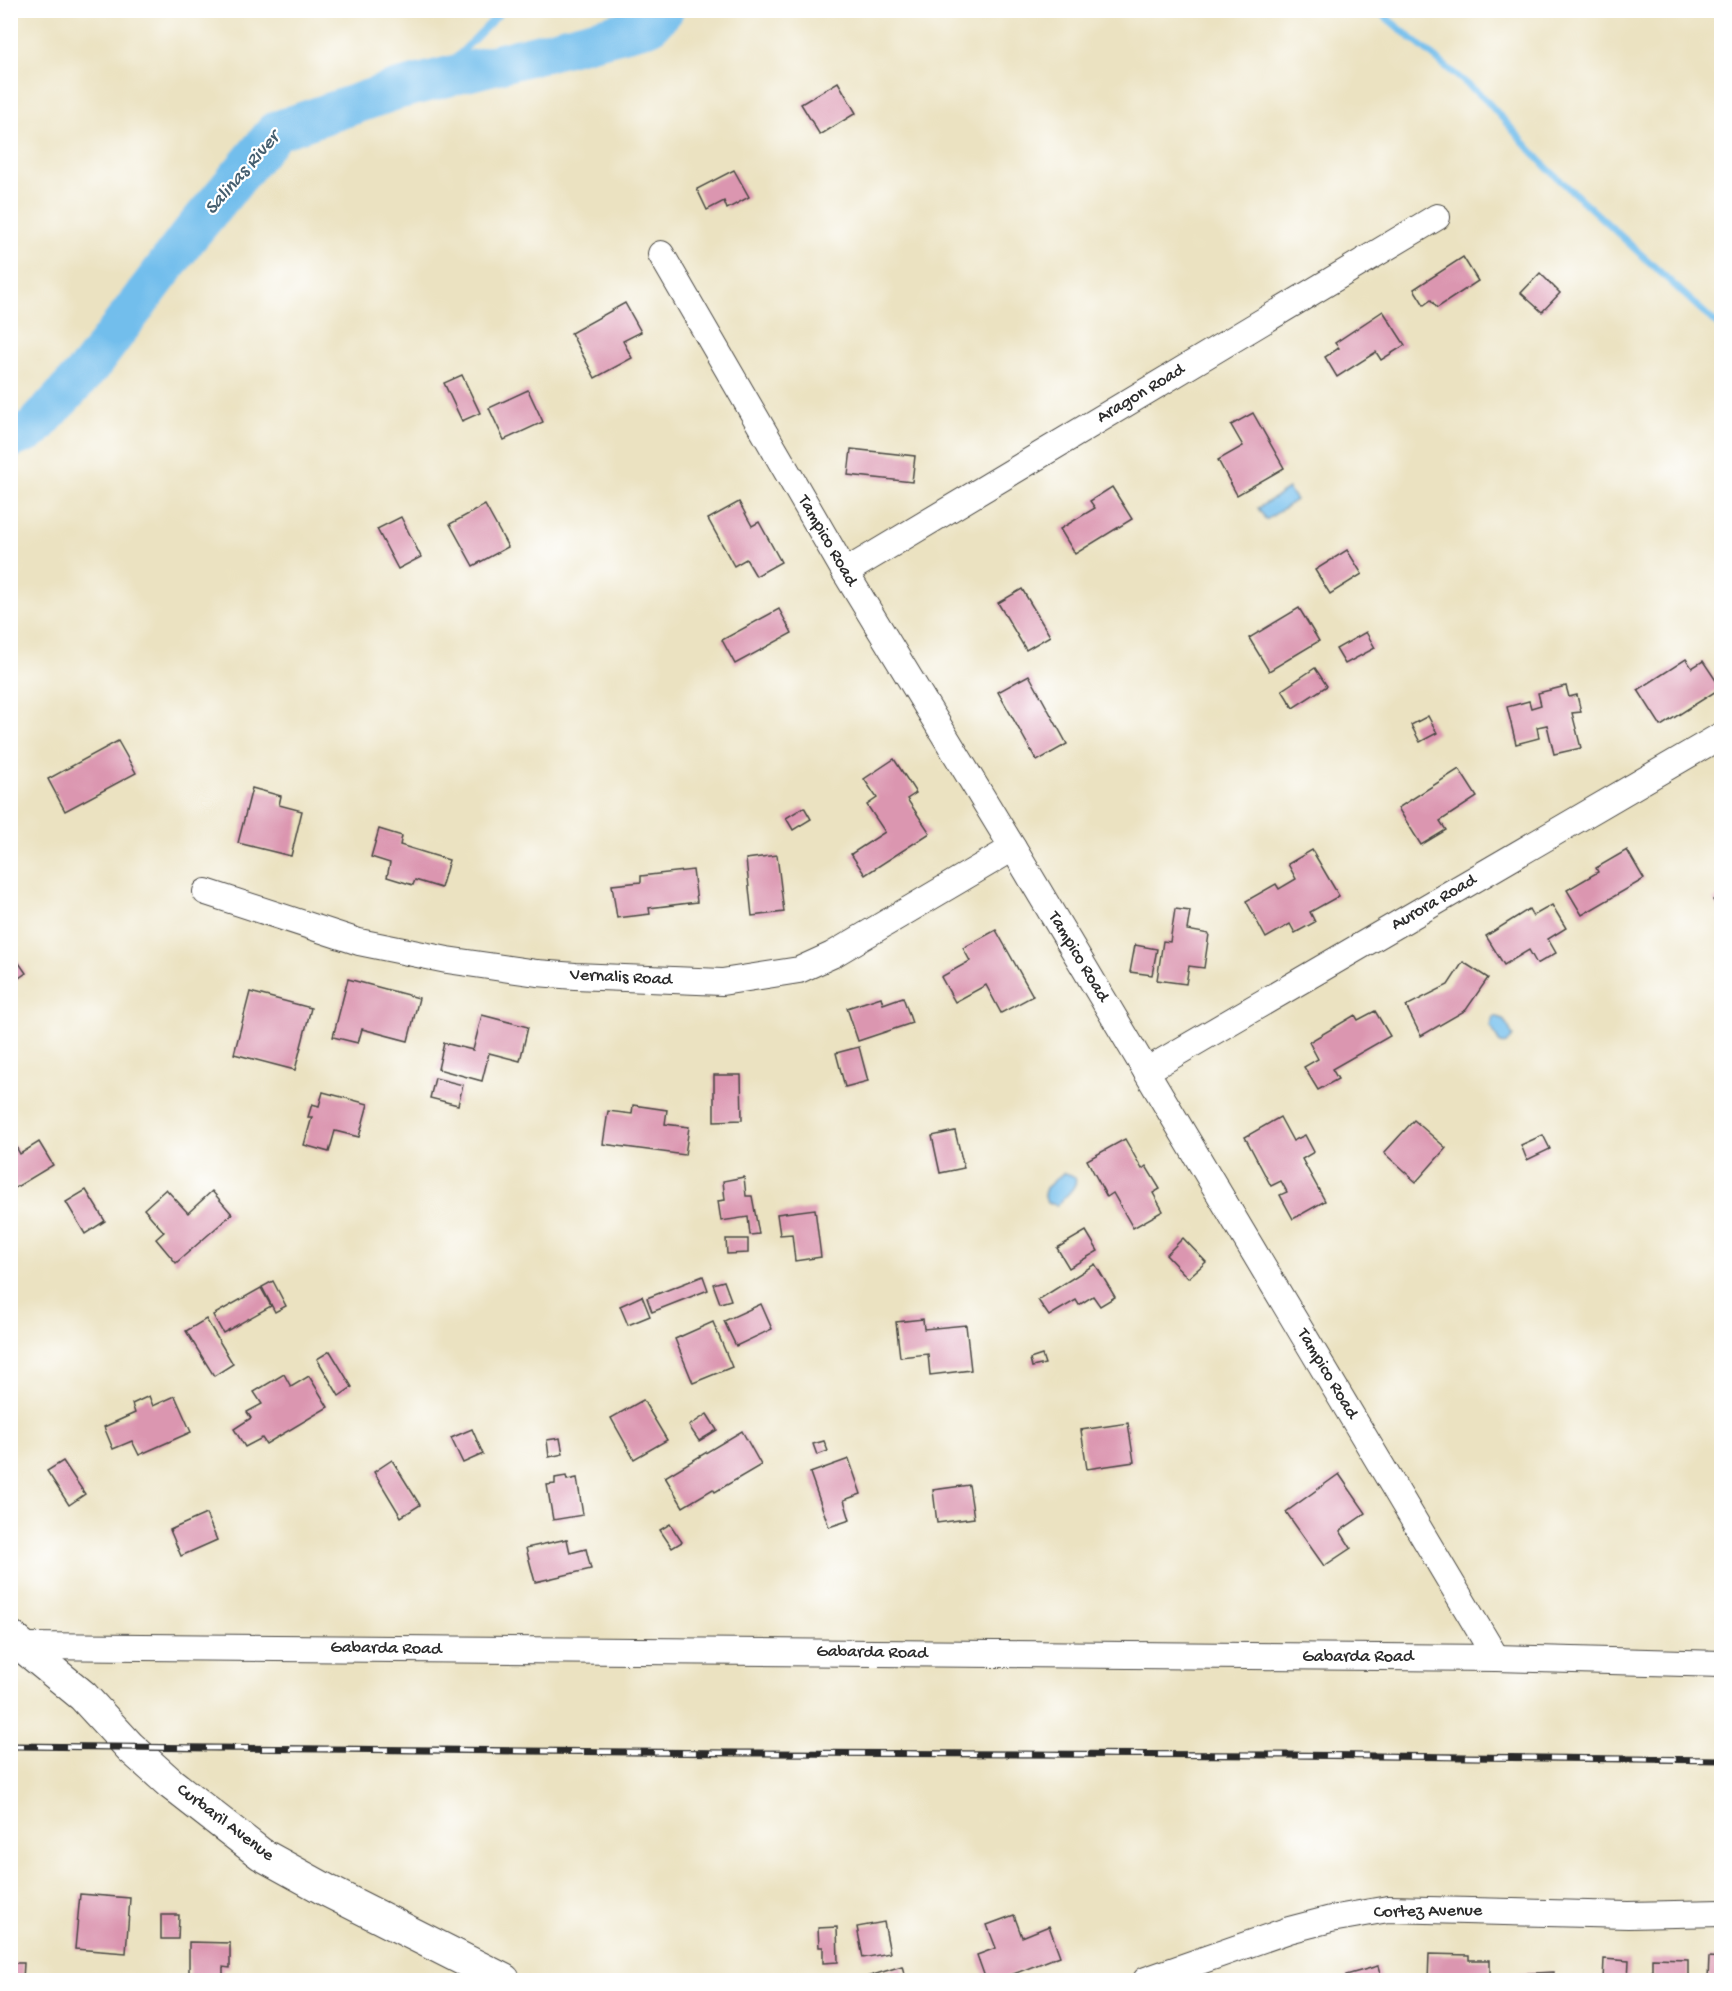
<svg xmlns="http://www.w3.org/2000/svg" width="1732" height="1991" font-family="'Gochi Hand',sans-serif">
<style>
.water{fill:#72beec;stroke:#4e748c;stroke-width:1.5}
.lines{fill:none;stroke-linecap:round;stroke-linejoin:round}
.stream{stroke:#72beec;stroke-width:7}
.river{stroke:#72beec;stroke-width:40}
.building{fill:#db96b0}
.minor-casing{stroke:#484642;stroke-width:28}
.tertiary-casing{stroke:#484642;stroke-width:34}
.minor{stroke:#fff;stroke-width:26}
.tertiary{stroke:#fff;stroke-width:32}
.rail-casing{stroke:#2b2b2b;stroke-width:7}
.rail{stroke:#fff;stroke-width:4.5;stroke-dasharray:14;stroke-linecap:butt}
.labels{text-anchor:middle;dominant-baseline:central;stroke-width:4.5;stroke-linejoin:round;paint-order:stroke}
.street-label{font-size:18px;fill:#2b2b2b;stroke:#fff}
.water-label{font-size:20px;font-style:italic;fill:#445e6f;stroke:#fff}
</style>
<rect width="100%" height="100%" fill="#fff"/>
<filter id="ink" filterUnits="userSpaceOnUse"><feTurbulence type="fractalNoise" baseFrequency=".0167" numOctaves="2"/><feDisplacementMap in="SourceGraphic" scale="12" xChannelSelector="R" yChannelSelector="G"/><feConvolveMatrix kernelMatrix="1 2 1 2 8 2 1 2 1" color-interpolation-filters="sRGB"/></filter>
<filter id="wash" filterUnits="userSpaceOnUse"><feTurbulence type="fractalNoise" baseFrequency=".008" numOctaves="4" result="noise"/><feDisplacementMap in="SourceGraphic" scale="24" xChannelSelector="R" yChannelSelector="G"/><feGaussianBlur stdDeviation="1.35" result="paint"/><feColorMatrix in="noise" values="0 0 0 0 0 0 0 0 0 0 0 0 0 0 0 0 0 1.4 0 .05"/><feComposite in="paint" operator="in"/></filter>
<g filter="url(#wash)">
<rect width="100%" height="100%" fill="#ebe2c1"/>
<g class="water">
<polygon points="1288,489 1296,500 1266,520 1258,508"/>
<path d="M 1493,1017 C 1504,1015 1509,1028 1513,1036 C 1509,1042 1507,1045 1500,1043 L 1490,1026 Z"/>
<path d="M 1063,1173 C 1091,1176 1065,1197 1057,1205 L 1047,1203 L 1044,1194 L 1046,1188 Z"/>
</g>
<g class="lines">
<g class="stream">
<polyline points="1377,10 1484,98 1547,168 1722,329"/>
<polyline points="433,81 503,10"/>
</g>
<polyline class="river" points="10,439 32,430 90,367 188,237 276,131 396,90 650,25 664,10"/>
</g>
<g id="blocks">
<g class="building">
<polygon points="838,82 856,113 820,135 801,104"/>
<polygon points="734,170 749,197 727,209 724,201 707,210 697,189"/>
<polygon points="1463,257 1478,281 1437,308 1431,300 1424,305 1414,289"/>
<polygon points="1540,273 1560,293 1542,312 1521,293"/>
<polygon points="625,303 641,332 623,341 632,358 595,378 571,333"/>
<polygon points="1383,311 1405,345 1381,360 1376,352 1337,377 1325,357 1339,348 1335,343"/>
<polygon points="462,375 480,413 462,421 444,383"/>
<polygon points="528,390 543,422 504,440 489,408"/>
<polygon points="1253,413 1284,468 1237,495 1218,460 1243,446 1231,425"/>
<polygon points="851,449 915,456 912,482 848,475"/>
<polygon points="1112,487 1132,519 1075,554 1060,529 1095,508 1090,501"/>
<polygon points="739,502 752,526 759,522 781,562 756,576 746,559 734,566 708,519"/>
<polygon points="485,505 508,547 473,566 450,524"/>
<polygon points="401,517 421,557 398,569 377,529"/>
<polygon points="1347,550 1362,574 1330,594 1315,570"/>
<polygon points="1022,589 1050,636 1026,650 998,603"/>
<polygon points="1299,608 1319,641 1269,671 1249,638"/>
<polygon points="779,609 792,633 735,664 722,640"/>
<polygon points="1366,632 1375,648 1345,664 1336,649"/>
<polygon points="1686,659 1692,668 1703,661 1721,688 1661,726 1638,690"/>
<polygon points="1315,668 1327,686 1293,708 1282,690"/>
<polygon points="1029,675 1067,744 1037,761 998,692"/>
<polygon points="1566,686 1569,697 1577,695 1581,712 1572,713 1581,748 1554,754 1547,725 1537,727 1539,738 1516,744 1507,707 1529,701 1531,708 1541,705 1538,693"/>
<polygon points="1428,716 1437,733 1420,742 1411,725"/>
<polygon points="118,741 136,773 65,811 48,779"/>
<polygon points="894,759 916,793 907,799 930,833 865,875 851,854 885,832 867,805 877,798 864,779"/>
<polygon points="1459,769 1477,797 1440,821 1446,830 1421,845 1398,808"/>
<polygon points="252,788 281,796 279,805 302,811 291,856 238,843"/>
<polygon points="804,807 811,819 793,830 786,818"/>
<polygon points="379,829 402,836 400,845 449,860 441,888 415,880 413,885 387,877 390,863 371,857"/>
<polygon points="1312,850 1339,896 1310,912 1315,922 1295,933 1290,924 1266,938 1246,901 1276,884 1279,889 1296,879 1288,864"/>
<polygon points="1627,850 1644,879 1582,915 1567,890 1598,872 1596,868"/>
<polygon points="777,855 784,912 752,916 746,859"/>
<polygon points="693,870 697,902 649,908 650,914 617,918 612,885 641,882 641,876"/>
<polygon points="1722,895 1722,913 1713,900"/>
<polygon points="1552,905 1566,928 1548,939 1556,953 1537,964 1529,950 1504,965 1486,936 1529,909 1533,916"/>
<polygon points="1175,909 1190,911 1187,930 1209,934 1204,968 1189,966 1186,984 1157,980 1163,941 1170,942"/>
<polygon points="996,930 1033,996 1001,1013 986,985 955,1002 941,977 970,961 963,948"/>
<polygon points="1135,945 1157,949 1152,975 1130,972"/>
<polygon points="10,950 26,973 10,984"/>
<polygon points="1463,962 1488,978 1466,1010 1421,1036 1406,1006 1448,985"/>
<polygon points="348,979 419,998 408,1041 362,1029 358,1043 333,1037"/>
<polygon points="250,992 311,1008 295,1070 234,1054"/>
<polygon points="881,997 883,1004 903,997 912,1023 858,1041 847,1008"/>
<polygon points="1375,1011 1390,1036 1332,1069 1338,1079 1318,1090 1304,1067 1318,1059 1309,1042 1355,1015 1358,1020"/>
<polygon points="482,1015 528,1027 520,1061 489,1053 482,1081 438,1069 444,1043 473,1050"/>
<polygon points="859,1047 868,1081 845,1087 836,1053"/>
<polygon points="714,1075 741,1075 742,1120 714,1121"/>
<polygon points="435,1078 463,1085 458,1105 430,1098"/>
<polygon points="323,1092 368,1104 359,1137 335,1131 329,1152 304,1145 312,1117 308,1117 312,1104 319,1106"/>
<polygon points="633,1105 667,1110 665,1124 689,1127 685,1155 603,1144 608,1111 632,1114"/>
<polygon points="1280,1117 1293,1141 1305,1135 1314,1152 1302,1159 1325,1201 1293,1219 1280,1195 1287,1192 1281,1181 1271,1186 1245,1137"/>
<polygon points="1414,1120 1446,1148 1416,1182 1384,1153"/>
<polygon points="955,1131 964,1168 940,1173 932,1136"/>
<polygon points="1543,1135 1550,1149 1527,1160 1521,1145"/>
<polygon points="1125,1139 1142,1169 1146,1166 1160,1189 1153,1193 1163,1211 1133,1228 1113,1193 1107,1197 1087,1160"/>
<polygon points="39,1142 53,1165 10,1191 10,1147 15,1145 20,1154"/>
<polygon points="744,1177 746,1196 752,1196 759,1234 750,1235 748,1217 721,1221 718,1201 725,1200 723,1181"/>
<polygon points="166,1189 188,1213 212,1191 232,1214 176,1263 156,1239 164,1232 144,1209"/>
<polygon points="86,1190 105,1221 85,1234 66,1202"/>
<polygon points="815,1209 821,1257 795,1261 792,1234 780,1235 777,1214"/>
<polygon points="1086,1231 1098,1251 1069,1268 1057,1248"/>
<polygon points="1183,1238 1206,1262 1188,1278 1166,1255"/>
<polygon points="726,1239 748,1239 748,1253 727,1254"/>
<polygon points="1095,1264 1115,1297 1100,1306 1093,1296 1079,1305 1076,1300 1049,1316 1038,1300"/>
<polygon points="703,1276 708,1290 652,1312 647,1298"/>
<polygon points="273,1281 286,1306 275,1312 262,1287"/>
<polygon points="724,1281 731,1300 720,1303 713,1284"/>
<polygon points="261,1288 271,1306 223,1333 213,1315"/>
<polygon points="642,1296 650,1316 628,1325 620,1306"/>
<polygon points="761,1304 772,1329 736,1346 724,1321"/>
<polygon points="206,1319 233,1364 214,1376 186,1331"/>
<polygon points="923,1319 924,1329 966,1325 971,1370 930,1375 928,1354 900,1357 896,1322"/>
<polygon points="713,1322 732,1367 693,1383 675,1339"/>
<polygon points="330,1351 352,1387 339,1396 317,1359"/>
<polygon points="1042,1355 1045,1364 1032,1367 1030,1359"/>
<polygon points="284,1374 291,1387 309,1376 328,1407 266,1444 262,1438 245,1447 234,1429 251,1418 247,1412 262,1404 254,1392"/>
<polygon points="149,1396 153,1406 175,1396 191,1432 139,1455 132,1441 113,1449 104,1427 135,1413 132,1404"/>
<polygon points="643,1400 667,1440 634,1459 611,1418"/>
<polygon points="707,1414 717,1430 699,1441 689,1426"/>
<polygon points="1128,1423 1134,1462 1087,1469 1081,1430"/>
<polygon points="472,1429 483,1454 463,1463 451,1438"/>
<polygon points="742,1431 761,1465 715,1492 713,1489 683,1507 665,1477"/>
<polygon points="560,1438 563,1454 549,1457 547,1440"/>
<polygon points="824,1441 828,1451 817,1455 813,1444"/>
<polygon points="849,1459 861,1494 844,1500 850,1520 829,1527 810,1473"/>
<polygon points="392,1460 420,1505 401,1517 374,1472"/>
<polygon points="63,1461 85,1494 69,1505 47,1471"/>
<polygon points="1339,1474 1366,1513 1340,1531 1351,1548 1324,1566 1286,1512"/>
<polygon points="566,1476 567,1480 577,1478 583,1515 553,1520 547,1485 555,1484 555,1478"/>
<polygon points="969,1485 974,1518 937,1523 933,1490"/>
<polygon points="206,1514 217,1540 181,1556 170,1530"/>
<polygon points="670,1524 682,1542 672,1548 660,1530"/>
<polygon points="567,1539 570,1553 586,1549 591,1569 535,1582 526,1548"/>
<polygon points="80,1894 130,1898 126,1953 75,1949"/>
<polygon points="161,1915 179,1915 178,1939 161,1939"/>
<polygon points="1014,1915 1022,1937 1049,1926 1060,1956 998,1980 986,1980 977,1955 996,1948 987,1925"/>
<polygon points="884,1922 890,1953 863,1958 857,1927"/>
<polygon points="837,1927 838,1962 823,1963 823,1947 819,1947 818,1928"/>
<polygon points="189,1942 230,1943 230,1968 223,1967 223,1980 189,1980"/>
<polygon points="1429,1954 1469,1955 1469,1960 1490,1960 1490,1980 1428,1980"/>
<polygon points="1709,1957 1722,1958 1722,1980 1708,1980"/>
<polygon points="1652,1958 1688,1959 1688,1980 1652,1980"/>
<polygon points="1604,1959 1629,1961 1628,1980 1603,1980"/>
<polygon points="10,1963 24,1963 23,1980 10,1980"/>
<polygon points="902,1966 906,1980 863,1980 863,1978"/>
<polygon points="1378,1966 1382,1980 1347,1980 1346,1975"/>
<polygon points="1553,1972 1554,1980 1516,1980 1516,1974"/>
</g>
</g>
</g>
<g filter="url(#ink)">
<use href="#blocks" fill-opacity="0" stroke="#484642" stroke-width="1.5"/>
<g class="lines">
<defs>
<g id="minor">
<polyline points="661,254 845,572 1013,848 1496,1658"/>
<polyline points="845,572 1437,217"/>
<polyline points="206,892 359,942 447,960 537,973 575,976 722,982 799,970 832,955 1013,848"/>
<polyline points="1146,1071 1722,735"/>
<polyline points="22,1646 1496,1658 1722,1664"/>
<polyline points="1146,1980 1289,1930 1331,1919 1388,1909 1628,1915 1722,1913"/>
</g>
<polyline id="tertiary" points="10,1636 83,1696 130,1747 170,1783 261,1854 328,1891 504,1980"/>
</defs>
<use href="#minor" class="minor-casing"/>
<use href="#tertiary" class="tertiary-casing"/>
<use href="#minor" class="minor"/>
<use href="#tertiary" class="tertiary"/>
<defs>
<polyline id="rail" points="10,1746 738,1753 1286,1755 1722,1760"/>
</defs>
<use href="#rail" class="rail-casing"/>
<use href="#rail" class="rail"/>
</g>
</g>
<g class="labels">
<g class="street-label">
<text transform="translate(1141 394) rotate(-31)">Aragon Road</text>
<text transform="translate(827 541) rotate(60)">Tampico Road</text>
<text transform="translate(1434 903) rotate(-30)">Aurora Road</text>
<text transform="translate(1078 957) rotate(59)">Tampico Road</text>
<text transform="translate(621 978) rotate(3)">Vernalis Road</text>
<text transform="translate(1327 1374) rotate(59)">Tampico Road</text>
<text transform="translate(386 1649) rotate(1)">Gabarda Road</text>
<text transform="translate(872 1653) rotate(1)">Gabarda Road</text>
<text x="1358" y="1657">Gabarda Road</text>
<text transform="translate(225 1823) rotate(37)">Curbaril Avenue</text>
<text transform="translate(1428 1912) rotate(-1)">Cortez Avenue</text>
</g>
<g class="water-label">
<text transform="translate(243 174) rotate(-49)">Salinas River</text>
</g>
</g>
<rect width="1732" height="1991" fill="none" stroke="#fff" stroke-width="36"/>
</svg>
